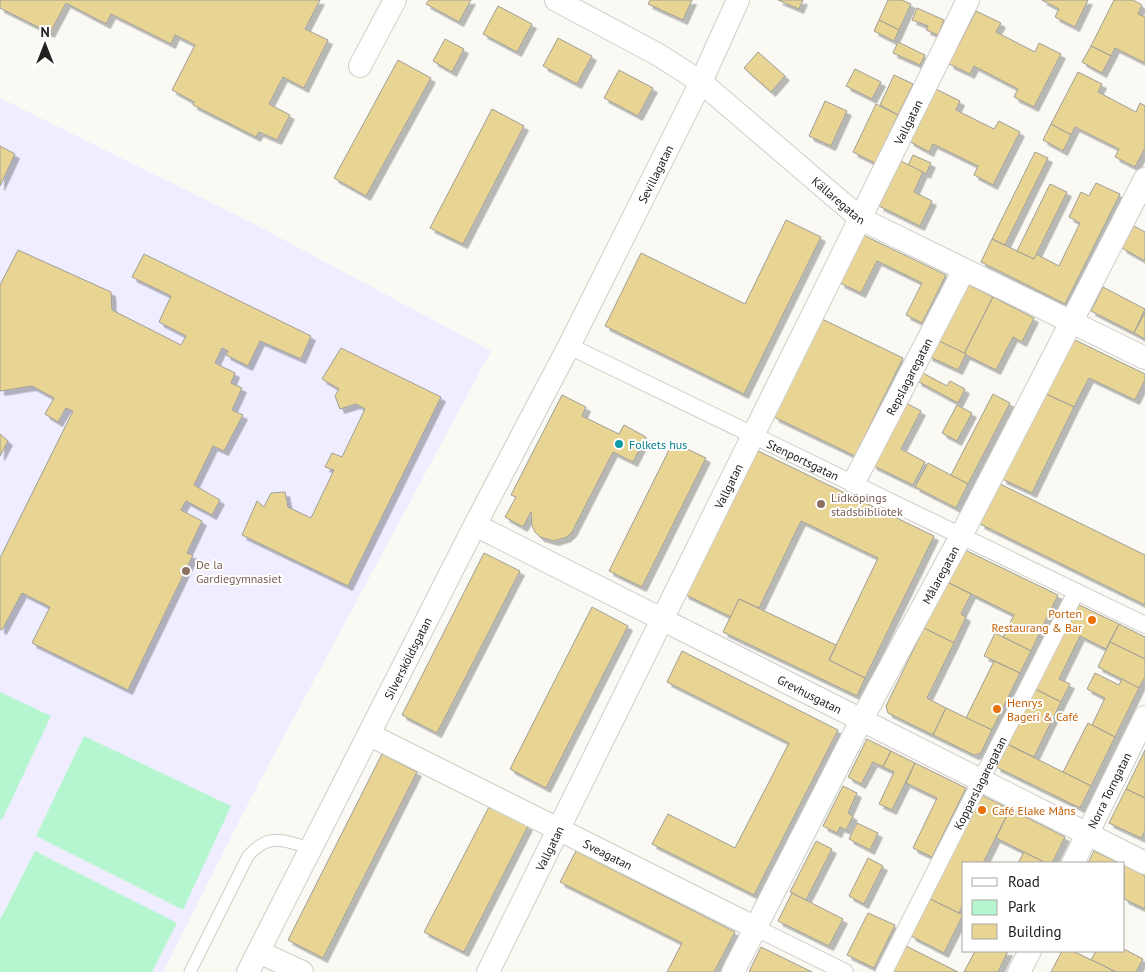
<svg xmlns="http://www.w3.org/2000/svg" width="1145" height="972" font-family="'PT Sans',sans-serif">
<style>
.education{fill:#efedff}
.green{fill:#b5f6d0}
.building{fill:#e9d593;stroke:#9e9d98;filter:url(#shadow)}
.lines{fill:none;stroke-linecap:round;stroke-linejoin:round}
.service-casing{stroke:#cecdc8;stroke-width:13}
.pedestrian-casing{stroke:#cecdc8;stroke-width:18}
.minor-casing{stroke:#cecdc8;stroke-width:24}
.service{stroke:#fff;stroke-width:11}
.pedestrian{stroke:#fff;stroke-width:16}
.minor{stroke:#fff;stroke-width:22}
.culture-dot{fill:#0f9aa8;stroke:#fff;stroke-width:2}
.education-dot{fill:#8d6e63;stroke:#fff;stroke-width:2}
.food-dot{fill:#e8710a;stroke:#fff;stroke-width:2}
.labels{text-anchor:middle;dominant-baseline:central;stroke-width:4;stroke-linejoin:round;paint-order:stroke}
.street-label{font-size:12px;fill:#232221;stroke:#fff}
.culture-label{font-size:12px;fill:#0d838f;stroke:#fff;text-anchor:start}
.education-label{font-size:12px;fill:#785e54;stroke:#fff;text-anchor:start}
.food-label{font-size:12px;fill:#c56008;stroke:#fff;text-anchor:start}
</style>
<defs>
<filter id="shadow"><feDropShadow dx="4.5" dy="4.5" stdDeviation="0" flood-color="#0004"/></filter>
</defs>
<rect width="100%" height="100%" fill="#faf9f4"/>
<polygon class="education" points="0,98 258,226 491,351 254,792 163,972 0,972"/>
<g class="green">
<polygon points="0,692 51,716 2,820 0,819"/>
<polygon points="84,736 231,806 183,910 36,836"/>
<polygon points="35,851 177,923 152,972 0,972 0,920"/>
</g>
<g class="building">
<polygon points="0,0 320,0 305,29 328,40 304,88 283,77 269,104 290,115 277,140 259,132 256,137 193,105 194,102 172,90 195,45 175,35 171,44 111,14 106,24 66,3 50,33 0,8"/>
<polygon points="429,0 471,0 459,22 426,4"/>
<polygon points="650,0 692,0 683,20 648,4"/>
<polygon points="778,0 803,0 799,9"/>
<polygon points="888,0 902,0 911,4 899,30 879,20"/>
<polygon points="1042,0 1088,0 1075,27 1055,17 1059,9"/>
<polygon points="1114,0 1133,0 1142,5 1138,14 1145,17 1145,63 1115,48 1111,56 1091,46"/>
<polygon points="498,6 532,24 517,52 483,34"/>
<polygon points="917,8 944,20 938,35 926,30 928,26 912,20"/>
<polygon points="976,11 1001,23 996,32 1035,52 1039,43 1061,54 1034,107 1014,97 1018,89 974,66 970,74 949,64"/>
<polygon points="879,20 899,30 894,41 874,31"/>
<polygon points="558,38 592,56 577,84 543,66"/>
<polygon points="445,39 464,49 452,72 433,61"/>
<polygon points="898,42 925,55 920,65 893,53"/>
<polygon points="1091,46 1111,56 1102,73 1082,62"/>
<polygon points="758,52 785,76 771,92 744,68"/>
<polygon points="398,60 431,78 366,196 334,178"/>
<polygon points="855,69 881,82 872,99 846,86"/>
<polygon points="619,70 653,88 638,116 604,98"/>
<polygon points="1078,72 1102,84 1098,92 1136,112 1140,103 1145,106 1145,148 1135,167 1115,157 1119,149 1075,127 1071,135 1051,124"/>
<polygon points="894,75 913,84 898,115 880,105"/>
<polygon points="936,89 960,101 956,110 994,129 999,121 1020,132 993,185 974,175 978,166 933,144 929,152 909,141"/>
<polygon points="825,101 847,111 831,146 809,136"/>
<polygon points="876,104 898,115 875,163 853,152"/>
<polygon points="492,109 524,126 463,244 430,228"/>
<polygon points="1051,124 1071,135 1063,151 1043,140"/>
<polygon points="0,146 15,154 0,186"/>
<polygon points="1035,152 1048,158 1005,245 992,239"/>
<polygon points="913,155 931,163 926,174 908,165"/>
<polygon points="901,161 923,172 914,192 932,201 920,226 879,206"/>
<polygon points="1096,183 1120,194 1065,304 981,262 992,239 1034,259 1036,254 1059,266 1080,223 1069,217 1081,192 1089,196"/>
<polygon points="1050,184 1067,192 1034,259 1017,251"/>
<polygon points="786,220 821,237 744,394 605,326 641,253 745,304"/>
<polygon points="1134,226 1145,232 1145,261 1122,248"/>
<polygon points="863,235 946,275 922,323 906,315 922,283 877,261 861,293 840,283"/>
<polygon points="18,250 111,292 112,310 181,345 186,336 159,322 171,296 132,277 144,254 311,336 301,359 260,341 248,366 226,355 228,351 222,348 215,363 235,373 231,383 242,388 232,410 243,415 224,451 213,446 194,485 220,500 212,515 186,501 181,510 202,521 187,553 193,555 128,690 32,643 50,607 22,593 2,630 0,629 0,558 73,411 66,408 58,422 45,414 54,398 32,386 0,391 0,285"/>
<polygon points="965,283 993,297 964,354 937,340"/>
<polygon points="1103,287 1145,309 1134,333 1091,311"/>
<polygon points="993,297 1034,318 1022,342 1013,337 996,370 964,354"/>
<polygon points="1145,312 1145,339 1134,333"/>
<polygon points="822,319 903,358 855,456 774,417"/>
<polygon points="1071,338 1145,374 1145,380 1135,400 1089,378 1074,407 1044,393"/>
<polygon points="937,340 966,354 958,370 928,356"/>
<polygon points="341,348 441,397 348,586 242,535 257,501 264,507 271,493 285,492 288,507 311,518 334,470 325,467 332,453 342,457 365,409 356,404 340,409 335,396 339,389 322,379"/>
<polygon points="921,372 947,386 950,381 965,389 958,403 917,381"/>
<polygon points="1044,393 1074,407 1032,493 1002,479"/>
<polygon points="993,394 1010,403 968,484 951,475"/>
<polygon points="562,395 586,407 582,416 619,434 624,425 646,437 633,462 613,452 572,532 567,537 554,541 540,537 535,532 532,526 531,512 523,527 505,517 516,497 511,495"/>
<polygon points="904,402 921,411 901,449 925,462 913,485 872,465"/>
<polygon points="957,405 972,413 957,441 942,433"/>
<polygon points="0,434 8,441 0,456"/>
<polygon points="673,442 706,458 642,587 609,571"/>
<polygon points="754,449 934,536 865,678 829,660 878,558 801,521 759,608 739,599 731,617 684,594"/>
<polygon points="928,463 968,484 956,508 915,487"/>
<polygon points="1000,484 1145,555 1145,605 980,524"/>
<polygon points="963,549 1058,595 1031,651 1003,637 1014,615 947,582"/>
<polygon points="484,553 520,571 437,733 402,715"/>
<polygon points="947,582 971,594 961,614 966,617 954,643 924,628"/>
<polygon points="739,599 836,645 829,660 865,678 857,696 723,632"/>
<polygon points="1077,604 1119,624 1106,649 1080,636 1059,679 1070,684 1061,702 1035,689"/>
<polygon points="592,607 628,626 546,788 510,769"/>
<polygon points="1119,624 1145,637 1145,659 1110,642"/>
<polygon points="924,628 954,643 927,698 946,708 933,735 888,713 886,706"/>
<polygon points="995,633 1031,651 1020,673 984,656"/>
<polygon points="1110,642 1145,659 1145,677 1139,688 1098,667"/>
<polygon points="682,651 838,730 754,895 652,844 668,814 735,848 789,743 667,682"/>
<polygon points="994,661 1020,673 992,730 966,718"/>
<polygon points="1095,673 1119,685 1122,679 1139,688 1115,737 1092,725 1105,698 1087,689"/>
<polygon points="1035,689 1061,702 1034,757 1007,744"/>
<polygon points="946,708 992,730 981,753 974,755 933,735"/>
<polygon points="1088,723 1115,737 1091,786 1063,772"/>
<polygon points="867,739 891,751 883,767 873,762 861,784 848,777"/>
<polygon points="1007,744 1091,786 1080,808 996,767"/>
<polygon points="1145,750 1145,798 1126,789"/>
<polygon points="891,751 915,763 892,810 879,804 894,772 883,767"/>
<polygon points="382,754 417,772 323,958 288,940"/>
<polygon points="915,763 966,788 932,857 913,848 937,798 906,783"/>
<polygon points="843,786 857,793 848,813 853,816 846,830 840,827 837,833 823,826"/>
<polygon points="1126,789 1145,798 1145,831 1141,838 1109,823"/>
<polygon points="981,795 1010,809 983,863 964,863 964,903 959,913 930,899"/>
<polygon points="489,807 528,826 464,952 424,932"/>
<polygon points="1010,809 1065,837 1052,863 1046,863 996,838"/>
<polygon points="857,823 878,833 870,850 849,839"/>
<polygon points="816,841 832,849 806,900 790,892"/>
<polygon points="576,851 735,932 714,972 667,972 682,943 560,882"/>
<polygon points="1094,851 1119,863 1088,863"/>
<polygon points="1024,852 1046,863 1018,863"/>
<polygon points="868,858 883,866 864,904 849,896"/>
<polygon points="1124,865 1145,876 1145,909 1124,899"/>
<polygon points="792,893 843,919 829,946 778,921"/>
<polygon points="930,899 963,915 944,953 911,936"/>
<polygon points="868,913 895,925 874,968 847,955"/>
<polygon points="906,946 958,972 893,972"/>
<polygon points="761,947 812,972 749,972"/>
<polygon points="1124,949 1143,959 1136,972 1116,972 1091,960 1096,951"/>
<polygon points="975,951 1008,951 998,972 964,972"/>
<polygon points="1062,951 1073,951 1116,972 1051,972"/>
</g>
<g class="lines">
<defs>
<path id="service" d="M 190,972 L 248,856 C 269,832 284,840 311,849"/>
<g id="pedestrian">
<path id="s1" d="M 569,346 L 1145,625"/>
<polyline points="756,928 845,972"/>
<path id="s2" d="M 884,972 L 1076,592"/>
</g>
<g id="minor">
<path id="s3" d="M 556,0 L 657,54 L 701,82 L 861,219 L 1145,358"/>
<polyline points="360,66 395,0"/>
<path id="s4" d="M 854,482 L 964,270"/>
<path id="s5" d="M 475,525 L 1145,863"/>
<path id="s6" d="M 370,735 L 756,928"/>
<path id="s7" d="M 1073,863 L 1145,717"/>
<polyline points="259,952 302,972"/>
<path id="s8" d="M 248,972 L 475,525 L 569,346 L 701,82 L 738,0"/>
<path id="s9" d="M 488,972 L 968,0"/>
<path id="s10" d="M 733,972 L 862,719 L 961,536 L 1145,179"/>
<polyline points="1019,972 1030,951"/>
</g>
</defs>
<use href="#service" class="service-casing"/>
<use href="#pedestrian" class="pedestrian-casing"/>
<use href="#minor" class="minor-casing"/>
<use href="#service" class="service"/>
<use href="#pedestrian" class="pedestrian"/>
<use href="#minor" class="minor"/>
</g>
<circle class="culture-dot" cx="619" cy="444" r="5"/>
<g class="education-dot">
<circle cx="821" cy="504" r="5"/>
<circle cx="186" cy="571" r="5"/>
</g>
<g class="food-dot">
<circle cx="1092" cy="620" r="5"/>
<circle cx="997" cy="709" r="5"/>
<circle cx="982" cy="810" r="5"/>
</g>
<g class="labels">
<g class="street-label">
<text stroke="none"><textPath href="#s9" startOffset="948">Vallgatan</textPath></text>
<text stroke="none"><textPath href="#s8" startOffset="896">Sevillagatan</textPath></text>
<text stroke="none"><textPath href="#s3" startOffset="348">Källaregatan</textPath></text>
<text stroke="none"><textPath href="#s4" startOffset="119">Repslagaregatan</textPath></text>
<text stroke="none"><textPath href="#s1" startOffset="260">Stenportsgatan</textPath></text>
<text stroke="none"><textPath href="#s9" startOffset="542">Vallgatan</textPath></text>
<text stroke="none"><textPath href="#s10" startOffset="448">Målaregatan</textPath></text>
<text stroke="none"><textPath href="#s8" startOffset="352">Silversköldsgatan</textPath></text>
<text stroke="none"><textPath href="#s5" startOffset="375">Grevhusgatan</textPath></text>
<text stroke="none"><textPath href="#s2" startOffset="212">Kopparslagaregatan</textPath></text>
<text stroke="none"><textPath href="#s7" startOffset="81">Norra Torngatan</textPath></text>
<text stroke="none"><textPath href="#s9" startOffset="138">Vallgatan</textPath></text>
<text stroke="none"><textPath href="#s6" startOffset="266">Sveagatan</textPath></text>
</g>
<g class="culture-label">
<text x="629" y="444">Folkets hus</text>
</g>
<g class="education-label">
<text x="831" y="497">Lidköpings<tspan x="831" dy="14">stadsbibliotek</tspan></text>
<text x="196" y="564">De la<tspan x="196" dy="14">Gardiegymnasiet</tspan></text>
</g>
<g class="food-label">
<text x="1082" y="613" text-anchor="end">Porten<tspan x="1082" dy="14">Restaurang &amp; Bar</tspan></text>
<text x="1007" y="702">Henrys<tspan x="1007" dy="14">Bageri &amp; Café</tspan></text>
<text x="992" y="810">Café Elake Måns</text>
</g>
</g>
<rect x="962" y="862" width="162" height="90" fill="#ffffff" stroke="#a7a7a6"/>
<rect x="972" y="878" width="25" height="8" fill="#ffffff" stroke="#a7a7a6"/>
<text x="1008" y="887" font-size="15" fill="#232221">Road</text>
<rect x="972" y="900" width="25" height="15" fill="#b5f6d0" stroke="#a7a7a6"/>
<text x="1008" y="912" font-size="15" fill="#232221">Park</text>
<rect x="972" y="924" width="25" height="15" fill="#e9d593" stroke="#a7a7a6"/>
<text x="1008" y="937" font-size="15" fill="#232221">Building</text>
<g transform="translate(45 45)" stroke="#ffffff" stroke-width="4" paint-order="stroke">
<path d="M0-4L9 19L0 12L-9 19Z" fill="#232221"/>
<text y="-8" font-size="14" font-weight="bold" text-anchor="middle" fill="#232221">N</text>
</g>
</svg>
